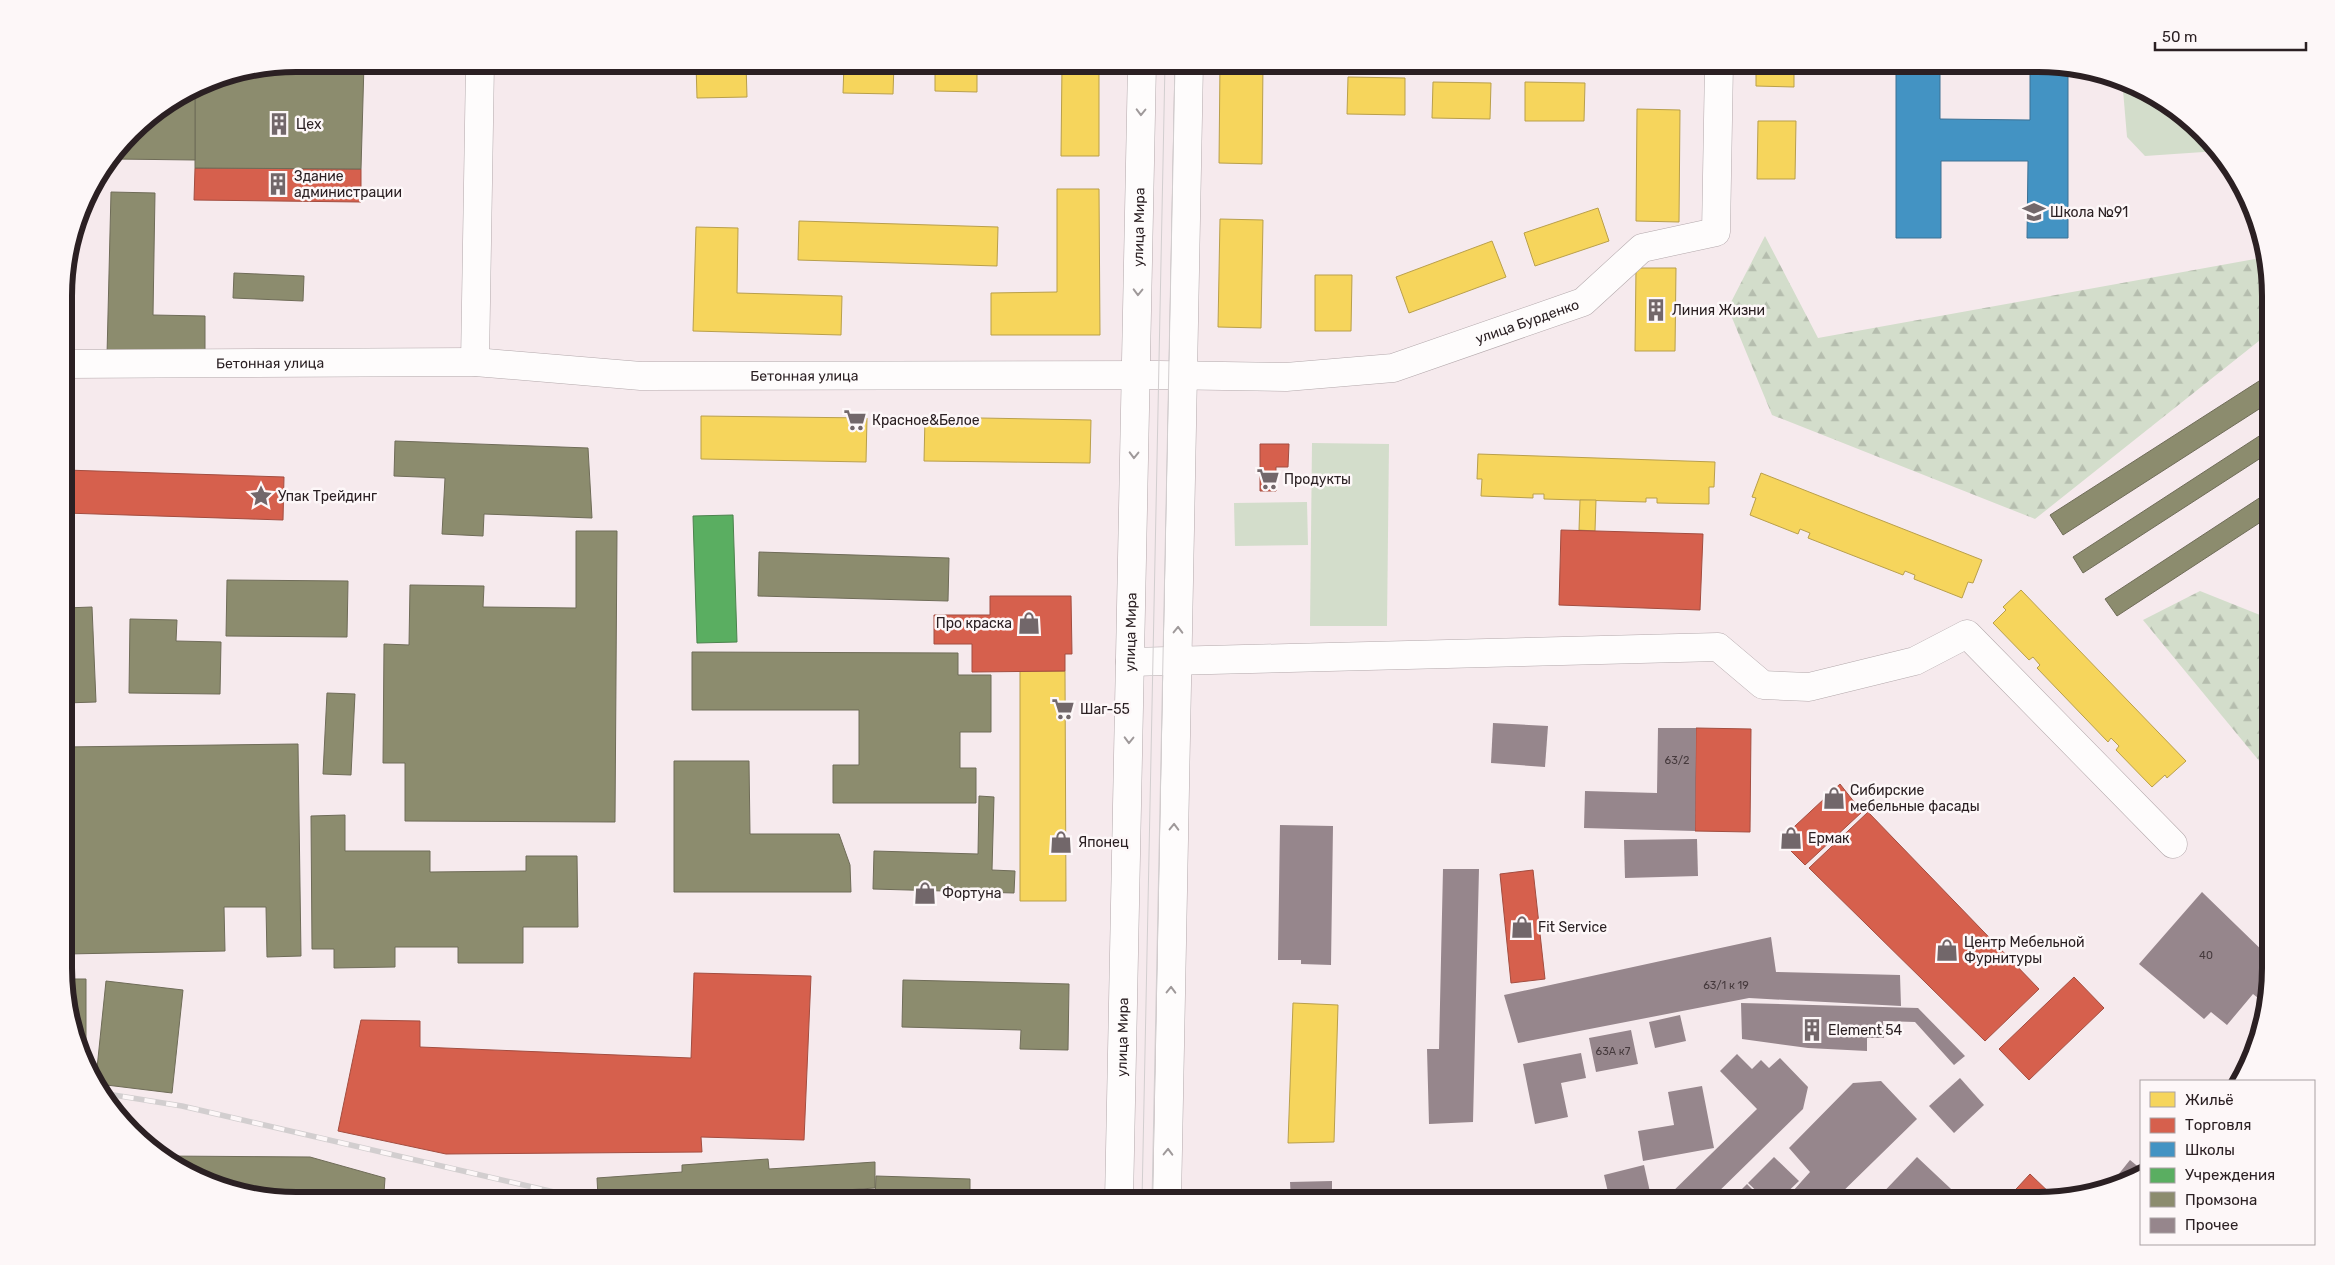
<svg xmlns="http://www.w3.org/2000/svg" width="2335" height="1265" font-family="Rubik,sans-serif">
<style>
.grass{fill:#d3ddcb}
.forest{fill:url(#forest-firs)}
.homes{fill:#f6d55c;stroke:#b99f4b}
.shops{fill:#d6604d;stroke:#a34d40}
.schools{fill:#4393c3;stroke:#3c7093}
.public{fill:#5aae61;stroke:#4c834e}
.industry{fill:#8c8c6e;stroke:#6f6c58}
.building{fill:#96868c}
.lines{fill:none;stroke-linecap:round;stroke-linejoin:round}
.minor-casing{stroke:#b3a8ab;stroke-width:29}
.minor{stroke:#fefcfc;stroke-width:28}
.tram{stroke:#d2cecf;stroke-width:1}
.rail-casing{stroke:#d2cecf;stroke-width:5.5}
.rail{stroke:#fdf7f8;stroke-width:4;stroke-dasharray:11;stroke-linecap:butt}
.oneway{stroke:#9f999a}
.labels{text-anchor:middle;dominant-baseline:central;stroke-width:5;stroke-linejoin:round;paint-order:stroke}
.number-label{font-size:11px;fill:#463a3d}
.poi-label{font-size:14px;fill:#2b2023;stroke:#fdf7f8;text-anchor:start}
.street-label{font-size:14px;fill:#2b2023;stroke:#fdf7f8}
.rim{fill:none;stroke:#2b2023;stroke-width:6}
</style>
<defs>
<pattern id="forest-firs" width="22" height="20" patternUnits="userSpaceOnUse" patternTransform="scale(1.25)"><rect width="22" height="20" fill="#d3ddcb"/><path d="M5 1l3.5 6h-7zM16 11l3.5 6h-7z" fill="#b5bdae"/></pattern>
</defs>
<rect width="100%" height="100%" fill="#f6eaed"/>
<g class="grass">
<path d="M 2128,85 C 2164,93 2195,124 2218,151 L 2145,156 L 2127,137 L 2123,90 Z"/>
<polygon points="1312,443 1389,444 1387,626 1310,626"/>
<polygon points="1307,502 1308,545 1235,546 1234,503"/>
</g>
<g class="forest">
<polygon points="1765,236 1818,338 2266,257 2269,266 2269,333 2035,519 1772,415 1728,308"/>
<polygon points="2200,591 2270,619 2271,770 2265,768 2143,620"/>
</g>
<g class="homes">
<polygon points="696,64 746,64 747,97 697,98"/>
<polygon points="844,64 894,64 893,94 843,93"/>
<polygon points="935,64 977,64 977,92 935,91"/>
<polygon points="1062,64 1099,64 1099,156 1061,156"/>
<polygon points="1220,64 1263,64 1262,164 1219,163"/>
<polygon points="1756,64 1794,64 1794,87 1756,86"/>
<polygon points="1348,77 1405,78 1405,115 1347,114"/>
<polygon points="1433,82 1491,83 1490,119 1432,118"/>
<polygon points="1525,82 1585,83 1584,121 1525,121"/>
<polygon points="1637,109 1680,110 1679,222 1636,221"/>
<polygon points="1758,121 1796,121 1795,179 1757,179"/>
<polygon points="1057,189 1099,189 1100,335 991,335 991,293 1057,292"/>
<polygon points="1598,208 1609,241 1535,266 1524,233"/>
<polygon points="1220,219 1263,220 1261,328 1218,327"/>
<polygon points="799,221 998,227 997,266 798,260"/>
<polygon points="696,227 738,228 737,293 842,296 841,335 693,331"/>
<polygon points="1492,241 1506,277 1409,313 1396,277"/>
<polygon points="1636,268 1676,268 1675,351 1635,351"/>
<polygon points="1315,275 1352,275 1351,331 1315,331"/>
<polygon points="701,416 867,418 866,462 701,459"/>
<polygon points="925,417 1091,420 1090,463 924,461"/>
<polygon points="1478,454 1715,462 1714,487 1709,487 1709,504 1657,503 1657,498 1646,498 1646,502 1544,499 1544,494 1533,494 1533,498 1481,496 1482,479 1477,479"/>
<polygon points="1761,473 1982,560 1973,583 1968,582 1962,598 1914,579 1915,575 1905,571 1903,575 1808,538 1810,533 1800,529 1798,534 1750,515 1756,498 1752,497"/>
<polygon points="1580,500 1596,500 1595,531 1579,530"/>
<polygon points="2021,590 2186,761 2167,778 2165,775 2152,787 2116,750 2119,746 2111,738 2108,742 2037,668 2040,665 2033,657 2029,660 1993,623 2006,610 2003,607"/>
<polygon points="1020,671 1065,671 1066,901 1020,901"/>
<polygon points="1293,1003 1338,1005 1334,1142 1288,1143"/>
</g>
<g class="shops">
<polygon points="195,168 361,169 361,202 194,200"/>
<polygon points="1260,444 1289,444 1288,467 1276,467 1276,491 1260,491"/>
<polygon points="65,470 284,477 283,520 65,513"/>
<polygon points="1561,530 1703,534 1700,610 1559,605"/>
<polygon points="990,596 1071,596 1072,654 1065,654 1065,671 972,672 972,644 934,644 934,615 990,615"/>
<polygon points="1696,728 1751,729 1750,832 1695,831"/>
<polygon points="1840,784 1862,812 1805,865 1780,840"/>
<polygon points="1868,812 2039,989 1985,1041 1809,868"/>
<polygon points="1533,870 1545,979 1511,983 1500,874"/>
<polygon points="694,973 811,976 804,1140 701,1137 702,1152 446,1154 338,1131 361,1020 420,1021 420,1047 691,1058"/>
<polygon points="2074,977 2104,1008 2029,1080 1999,1049"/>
<polygon points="2030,1174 2057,1200 2005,1201"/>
</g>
<polygon class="schools" points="1896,64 1940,64 1940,119 2030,120 2030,64 2068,71 2068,238 2027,238 2028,161 1941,161 1941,238 1896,238"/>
<polygon class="public" points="733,515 737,642 697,643 693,516"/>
<g class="industry">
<polygon points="296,64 364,64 361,169 195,168 195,89 208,81"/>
<polygon points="195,89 195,160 115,159 143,122"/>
<polygon points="111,192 155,193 153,315 205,316 205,358 107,355"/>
<polygon points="234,273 304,276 303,301 233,298"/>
<polygon points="2270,374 2270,402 2063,535 2050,515"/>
<polygon points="2270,429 2270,452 2083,573 2073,557"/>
<polygon points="395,441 588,448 592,518 484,514 483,536 442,534 445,478 394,476"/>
<polygon points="2270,491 2270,516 2117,616 2105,599"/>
<polygon points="576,531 617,531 615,822 405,821 405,763 383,763 384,644 409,645 410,585 484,586 483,607 576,608"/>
<polygon points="759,552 949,558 948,601 758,596"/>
<polygon points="227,580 348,581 347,637 226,636"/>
<polygon points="92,607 96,702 65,703 65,608"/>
<polygon points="130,619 177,620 176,641 221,642 220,694 129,693"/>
<polygon points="692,652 958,653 958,675 991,675 991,732 960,732 960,768 976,768 976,803 833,803 833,765 859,765 859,710 692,710"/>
<polygon points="327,693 355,694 351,775 323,774"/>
<polygon points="298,744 301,956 267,957 266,907 224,907 225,951 66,954 65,747"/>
<polygon points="674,761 749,761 750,834 839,834 850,865 851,892 674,892"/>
<polygon points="979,796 994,797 992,870 1015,871 1014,893 873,889 874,851 978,854"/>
<polygon points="345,815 345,851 430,851 430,872 526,871 526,856 577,856 578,927 523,927 523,963 458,963 458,947 395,947 395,967 334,968 334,949 312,949 311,816"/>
<polygon points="66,979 86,979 86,1042 82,1042 66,999"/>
<polygon points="903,980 1069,984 1068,1050 1020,1049 1021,1030 902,1027"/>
<polygon points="106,981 183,990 172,1093 98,1084 96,1078"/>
<polygon points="162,1156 310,1157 385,1178 384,1193 246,1189 193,1177"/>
<polygon points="768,1159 769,1169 875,1162 875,1188 696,1200 695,1191 598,1197 597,1178 682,1172 682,1165"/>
<polygon points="876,1176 970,1179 970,1201 875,1201"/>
</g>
<g class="building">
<polygon points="1493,723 1548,726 1545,767 1491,763"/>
<polygon points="1658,728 1696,728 1695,831 1584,828 1585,791 1657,793"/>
<polygon points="1280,825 1333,826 1331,965 1301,964 1301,960 1278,960"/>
<polygon points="1697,839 1698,876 1625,878 1624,840"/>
<polygon points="1443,869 1479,869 1473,1122 1429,1124 1427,1049 1439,1049"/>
<polygon points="2202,892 2271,959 2271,969 2263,1002 2253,994 2227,1025 2211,1012 2204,1019 2139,964"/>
<polygon points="1771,937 1776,972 1900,975 1901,1006 1749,998 1518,1043 1504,995"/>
<polygon points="1741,1003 1918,1008 1965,1056 1954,1065 1915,1022 1883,1021 1884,1038 1867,1038 1867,1051 1808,1048 1742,1039"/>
<polygon points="1680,1015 1686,1041 1655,1048 1649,1022"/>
<polygon points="1631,1030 1638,1064 1596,1072 1589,1038"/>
<polygon points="1581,1053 1586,1078 1561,1083 1568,1117 1535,1124 1523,1064"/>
<polygon points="1737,1054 1752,1069 1761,1060 1769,1068 1780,1058 1808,1087 1803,1109 1709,1201 1663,1201 1757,1109 1720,1071"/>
<polygon points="1960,1078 1984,1105 1954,1133 1929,1106"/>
<polygon points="1881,1081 1917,1119 1833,1201 1784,1201 1810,1172 1789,1148 1853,1083"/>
<polygon points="1702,1086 1714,1148 1643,1161 1638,1131 1674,1125 1668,1092"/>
<polygon points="1774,1157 1799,1181 1778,1201 1767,1201 1748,1183"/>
<polygon points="1917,1157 1951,1189 1939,1201 1875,1201"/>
<polygon points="2130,1160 2141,1169 2141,1175 2105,1191"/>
<polygon points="1644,1165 1652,1201 1610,1201 1604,1175"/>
<polygon points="1332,1181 1332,1201 1291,1201 1290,1182"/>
<polygon points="1747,1184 1764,1201 1730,1201"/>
<rect x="1459" y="1190" width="40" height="11"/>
</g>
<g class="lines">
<defs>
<g id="minor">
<polyline points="475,362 480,64"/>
<path id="s1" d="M 64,364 L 475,362 L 641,376 L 1159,375 L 1286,377 L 1393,368 L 1583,302 L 1642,248 L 1716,232 L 1719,64"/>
<polyline points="1130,662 1718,647 1763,685 1809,687 1915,661 1967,634 2173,844"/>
<path id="s2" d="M 1119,1201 L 1142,64"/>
<polyline points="1167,1201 1189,64"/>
</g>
</defs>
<use href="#minor" class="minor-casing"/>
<use href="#minor" class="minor"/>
<g class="tram">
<polyline points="1142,1201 1165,64"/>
<polyline points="1152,1201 1175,64"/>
</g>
<defs>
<g id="rail">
<polyline points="101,1093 182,1106 593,1201"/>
<polyline points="286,1199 386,1201"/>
</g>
</defs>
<use href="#rail" class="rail-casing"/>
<use href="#rail" class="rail"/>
</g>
<defs><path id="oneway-chevron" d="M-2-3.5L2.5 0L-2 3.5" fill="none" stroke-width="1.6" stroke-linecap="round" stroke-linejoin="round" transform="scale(1.25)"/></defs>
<g class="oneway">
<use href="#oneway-chevron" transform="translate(1141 112) rotate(91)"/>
<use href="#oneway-chevron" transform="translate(1138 292) rotate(91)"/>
<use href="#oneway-chevron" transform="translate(1134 455) rotate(91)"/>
<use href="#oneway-chevron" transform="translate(1178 630) rotate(-89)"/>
<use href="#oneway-chevron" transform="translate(1129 740) rotate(91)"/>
<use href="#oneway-chevron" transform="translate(1174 827) rotate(-89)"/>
<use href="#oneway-chevron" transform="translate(1171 990) rotate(-89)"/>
<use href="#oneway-chevron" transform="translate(1168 1152) rotate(-89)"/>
</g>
<defs>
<symbol id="building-bare" viewBox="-9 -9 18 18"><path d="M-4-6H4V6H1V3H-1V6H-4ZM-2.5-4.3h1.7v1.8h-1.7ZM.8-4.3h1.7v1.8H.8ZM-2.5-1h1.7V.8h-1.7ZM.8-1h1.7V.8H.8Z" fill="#72676a" stroke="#fdf7f8" stroke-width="2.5" paint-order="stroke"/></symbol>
<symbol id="school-bare" viewBox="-9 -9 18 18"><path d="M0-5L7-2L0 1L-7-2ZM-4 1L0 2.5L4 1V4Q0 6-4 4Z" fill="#72676a" stroke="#fdf7f8" stroke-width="2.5" paint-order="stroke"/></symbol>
<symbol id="supermarket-bare" viewBox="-9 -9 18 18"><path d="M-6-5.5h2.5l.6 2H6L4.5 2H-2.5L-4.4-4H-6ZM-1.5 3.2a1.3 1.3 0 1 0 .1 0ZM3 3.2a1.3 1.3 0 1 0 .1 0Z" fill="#72676a" stroke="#fdf7f8" stroke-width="2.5" paint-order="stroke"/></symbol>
<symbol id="sight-bare" viewBox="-9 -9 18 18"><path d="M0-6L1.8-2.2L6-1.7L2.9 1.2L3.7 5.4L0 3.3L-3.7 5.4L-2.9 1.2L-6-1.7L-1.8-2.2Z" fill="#72676a" stroke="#fdf7f8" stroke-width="2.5" paint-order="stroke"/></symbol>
<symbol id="shop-bare" viewBox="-9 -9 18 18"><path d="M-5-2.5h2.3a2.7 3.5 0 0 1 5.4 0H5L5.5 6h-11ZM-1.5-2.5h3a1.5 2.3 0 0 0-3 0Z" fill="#72676a" stroke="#fdf7f8" stroke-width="2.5" paint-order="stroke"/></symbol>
</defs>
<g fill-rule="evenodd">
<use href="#building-bare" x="263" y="108" width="32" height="32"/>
<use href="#building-bare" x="262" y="168" width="32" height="32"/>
<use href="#school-bare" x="2018" y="196" width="32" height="32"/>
<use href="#building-bare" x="1640" y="294" width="32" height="32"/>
<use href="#supermarket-bare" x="839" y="404" width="32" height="32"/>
<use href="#supermarket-bare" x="1252" y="463" width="32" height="32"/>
<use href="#sight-bare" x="245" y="480" width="32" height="32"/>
<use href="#shop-bare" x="1013" y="607" width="32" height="32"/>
<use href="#supermarket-bare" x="1047" y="693" width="32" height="32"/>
<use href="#shop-bare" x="1818" y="782" width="32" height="32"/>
<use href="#shop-bare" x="1775" y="822" width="32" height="32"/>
<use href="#shop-bare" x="1045" y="826" width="32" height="32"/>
<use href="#shop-bare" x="909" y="877" width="32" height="32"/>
<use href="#shop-bare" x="1506" y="911" width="32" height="32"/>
<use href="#shop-bare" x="1931" y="934" width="32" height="32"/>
<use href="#building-bare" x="1796" y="1014" width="32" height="32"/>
</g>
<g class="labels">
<g class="number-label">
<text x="1677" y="760">63/2</text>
<text x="2206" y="955">40</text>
<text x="1726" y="985">63/1 к 19</text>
<text x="1613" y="1051">63А к7</text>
</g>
<g class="poi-label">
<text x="296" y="124">Цех</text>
<text x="294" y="176">Здание<tspan x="294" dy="16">администрации</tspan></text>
<text x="2050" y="212">Школа №91</text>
<text x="1672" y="310">Линия Жизни</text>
<text x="872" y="420">Красное&amp;Белое</text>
<text x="1284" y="479">Продукты</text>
<text x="278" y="496">Упак Трейдинг</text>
<text x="1012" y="623" text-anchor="end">Про краска</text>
<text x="1080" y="709">Шаг-55</text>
<text x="1850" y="790">Сибирские<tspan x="1850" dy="16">мебельные фасады</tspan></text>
<text x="1808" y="838">Ермак</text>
<text x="1078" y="842">Японец</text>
<text x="942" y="893">Фортуна</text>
<text x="1538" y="927">Fit Service</text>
<text x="1964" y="942">Центр Мебельной<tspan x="1964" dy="16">Фурнитуры</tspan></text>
<text x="1828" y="1030">Element 54</text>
</g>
<g class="street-label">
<text stroke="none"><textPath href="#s2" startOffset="974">улица Мира</textPath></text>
<text stroke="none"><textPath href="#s1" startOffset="1472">улица Бурденко</textPath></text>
<text stroke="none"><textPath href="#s1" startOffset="206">Бетонная улица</textPath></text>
<text stroke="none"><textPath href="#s1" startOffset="741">Бетонная улица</textPath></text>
<text stroke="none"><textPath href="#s2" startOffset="569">улица Мира</textPath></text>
<text stroke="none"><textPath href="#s2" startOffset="164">улица Мира</textPath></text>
</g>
</g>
<path d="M0 0H2335V1265H0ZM296 72H2038A224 224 0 0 1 2262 296V968A224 224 0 0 1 2038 1192H296A224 224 0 0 1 72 968V296A224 224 0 0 1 296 72Z" fill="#fdf7f8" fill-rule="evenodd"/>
<path class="rim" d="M296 72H2038A224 224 0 0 1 2262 296V968A224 224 0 0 1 2038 1192H296A224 224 0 0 1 72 968V296A224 224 0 0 1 296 72Z"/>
<rect x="2140" y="1080" width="175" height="165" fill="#fdf7f8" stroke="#a9a1a3"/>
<rect x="2150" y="1092" width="25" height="15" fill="#f6d55c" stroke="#a9a1a3"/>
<text x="2185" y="1105" font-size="15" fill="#2b2023">Жильё</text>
<rect x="2150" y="1118" width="25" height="15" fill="#d6604d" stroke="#a9a1a3"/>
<text x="2185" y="1130" font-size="15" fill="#2b2023">Торговля</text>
<rect x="2150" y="1142" width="25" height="15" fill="#4393c3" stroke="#a9a1a3"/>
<text x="2185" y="1155" font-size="15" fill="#2b2023">Школы</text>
<rect x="2150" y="1168" width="25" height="15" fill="#5aae61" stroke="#a9a1a3"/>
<text x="2185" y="1180" font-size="15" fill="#2b2023">Учреждения</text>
<rect x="2150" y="1192" width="25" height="15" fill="#8c8c6e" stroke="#a9a1a3"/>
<text x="2185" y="1205" font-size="15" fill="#2b2023">Промзона</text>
<rect x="2150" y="1218" width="25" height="15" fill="#96868c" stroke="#a9a1a3"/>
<text x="2185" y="1230" font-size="15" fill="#2b2023">Прочее</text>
<path d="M2155 42v8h151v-8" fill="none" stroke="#2b2023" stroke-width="2.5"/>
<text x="2162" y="42" font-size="15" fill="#2b2023" stroke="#fdf7f8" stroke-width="4" paint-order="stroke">50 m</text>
</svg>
